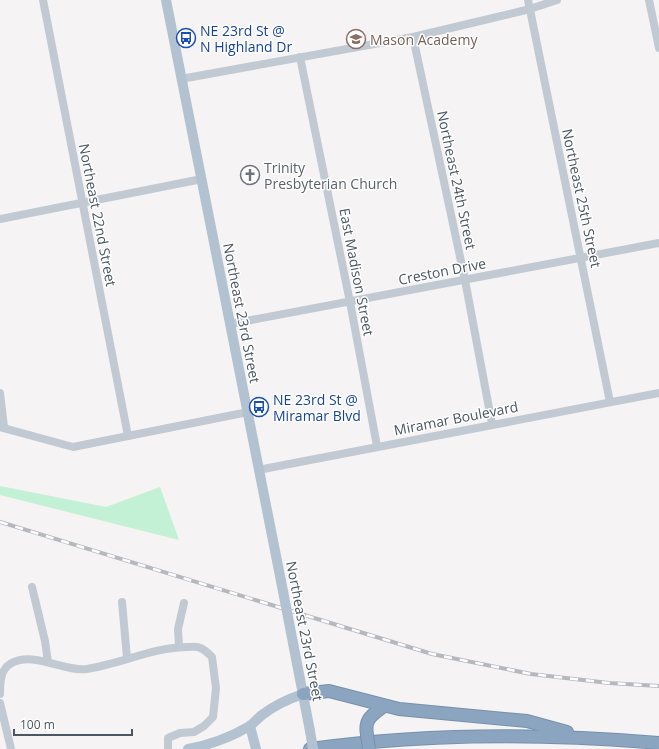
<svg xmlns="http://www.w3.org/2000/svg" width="659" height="749" font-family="'Open Sans',sans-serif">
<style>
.green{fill:#c3f1d5}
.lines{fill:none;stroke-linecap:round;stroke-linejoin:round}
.highway-casing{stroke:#7690ad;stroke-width:14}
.minor{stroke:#c1cad2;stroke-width:8}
.major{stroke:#b3c2d1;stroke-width:10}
.highway{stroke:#8ba5c1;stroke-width:12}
.rail-casing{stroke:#b5b8bd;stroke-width:4}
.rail{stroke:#fff;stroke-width:2.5;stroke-dasharray:8;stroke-linecap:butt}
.highway-bridge-casing{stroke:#7690ad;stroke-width:14;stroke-linecap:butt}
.major-bridge{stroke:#b3c2d1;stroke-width:10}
.highway-bridge{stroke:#8ba5c1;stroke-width:12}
.labels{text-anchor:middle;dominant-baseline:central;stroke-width:3;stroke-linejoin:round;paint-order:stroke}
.transit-label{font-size:14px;fill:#164399;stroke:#fff;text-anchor:start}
.education-label{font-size:14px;fill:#785e54;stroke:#fff;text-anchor:start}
.worship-label{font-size:14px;fill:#5b616d;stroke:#fff;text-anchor:start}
.street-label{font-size:14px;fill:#4a5661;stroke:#fff}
</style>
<rect width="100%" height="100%" fill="#f5f3f3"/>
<polygon class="green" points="0,486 106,507 160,487 179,540 0,495"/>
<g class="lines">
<defs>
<g id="highway">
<polyline points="303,694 329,691 399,709 527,721 567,732"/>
<path d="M 367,735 C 364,719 372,715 384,706"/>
<path d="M 310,749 C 426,733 542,733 659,743"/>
</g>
</defs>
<use href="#highway" class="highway-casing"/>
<g class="minor">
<polyline points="43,0 128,436"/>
<polyline points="528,0 610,402"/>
<polyline points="649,0 659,48"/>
<polyline points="413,37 465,280 492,424"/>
<polyline points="300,57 350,302 377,446"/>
<polyline points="181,79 413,37 530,9 557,0"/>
<polyline points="0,219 202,179"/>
<polyline points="230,324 659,243"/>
<polyline points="0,393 4,427"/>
<polyline points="0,427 73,447 248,412"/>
<polyline points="258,470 659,393"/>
<polyline points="32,587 45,641 48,662"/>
<polyline points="122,602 127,658"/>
<polyline points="179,647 178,629 184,603"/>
<path d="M 0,694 C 0,684 0,670 10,664 C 33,650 63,672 87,669 C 121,664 153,647 188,647 C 192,647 197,646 200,648 C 204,649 209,654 212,657 L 216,688 L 213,717 L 204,726 L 194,732 L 180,733 L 168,738 L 168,749"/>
<polyline points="0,703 11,749"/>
</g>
<g class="major">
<polyline points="166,0 281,581"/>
<polyline points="293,643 310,731"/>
<polyline points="250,726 256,749"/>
<path d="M 188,749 C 209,745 229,738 248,727 C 253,724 257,719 262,715 C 275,705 288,699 303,694"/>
</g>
<use href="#highway" class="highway"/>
<defs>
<polyline id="rail" points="0,522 432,654 531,674 609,683 659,686"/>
</defs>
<use href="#rail" class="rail-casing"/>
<use href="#rail" class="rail"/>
<defs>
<polyline id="highway-bridge" points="367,735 369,749"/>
</defs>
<use href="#highway-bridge" class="highway-bridge-casing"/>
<g class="major-bridge">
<polyline points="281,581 293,643"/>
<polyline points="310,731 313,749"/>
</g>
<use href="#highway-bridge" class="highway-bridge"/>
</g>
<defs>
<symbol id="bus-ring" viewBox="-11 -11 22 22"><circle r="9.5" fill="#fff" stroke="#1a4fb4" stroke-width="1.5"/><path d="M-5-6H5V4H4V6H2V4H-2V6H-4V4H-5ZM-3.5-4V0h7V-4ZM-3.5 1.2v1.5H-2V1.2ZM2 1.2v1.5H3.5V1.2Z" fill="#1a4fb4"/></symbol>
<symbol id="school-ring" viewBox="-11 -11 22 22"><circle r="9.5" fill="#fff" stroke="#8d6e63" stroke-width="1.5"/><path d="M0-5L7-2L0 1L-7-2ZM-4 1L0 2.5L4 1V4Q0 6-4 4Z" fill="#8d6e63"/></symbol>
<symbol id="church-ring" viewBox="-11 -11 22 22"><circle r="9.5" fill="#fff" stroke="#6b7280" stroke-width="1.5"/><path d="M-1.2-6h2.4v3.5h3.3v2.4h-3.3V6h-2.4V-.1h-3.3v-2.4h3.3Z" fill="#6b7280"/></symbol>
</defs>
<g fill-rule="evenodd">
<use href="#bus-ring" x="175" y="27" width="22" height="22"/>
<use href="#school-ring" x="345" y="28" width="22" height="22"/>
<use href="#church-ring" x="239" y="164" width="22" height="22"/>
<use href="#bus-ring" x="248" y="396" width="22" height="22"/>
</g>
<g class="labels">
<g class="transit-label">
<text x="200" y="30">NE 23rd St @<tspan x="200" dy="16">N Highland Dr</tspan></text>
<text x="273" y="399">NE 23rd St @<tspan x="273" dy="16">Miramar Blvd</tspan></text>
</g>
<g class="education-label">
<text x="370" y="39">Mason Academy</text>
</g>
<g class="worship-label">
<text x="264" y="167">Trinity<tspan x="264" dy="16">Presbyterian Church</tspan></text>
</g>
<g class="street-label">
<text transform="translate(457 180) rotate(78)">Northeast 24th Street</text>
<text transform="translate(582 198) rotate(78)">Northeast 25th Street</text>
<text transform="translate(98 215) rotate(79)">Northeast 22nd Street</text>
<text transform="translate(442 271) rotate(-11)">Creston Drive</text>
<text transform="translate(357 272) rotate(79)">East Madison Street</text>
<text transform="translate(242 313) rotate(79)">Northeast 23rd Street</text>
<text transform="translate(456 418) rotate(-11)">Miramar Boulevard</text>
<text transform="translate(305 631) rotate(79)">Northeast 23rd Street</text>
</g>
</g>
<path d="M14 729v6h118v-6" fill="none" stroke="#4a5661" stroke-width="2"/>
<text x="20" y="729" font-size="12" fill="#4a5661" stroke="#ffffff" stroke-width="3" paint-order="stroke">100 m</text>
</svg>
